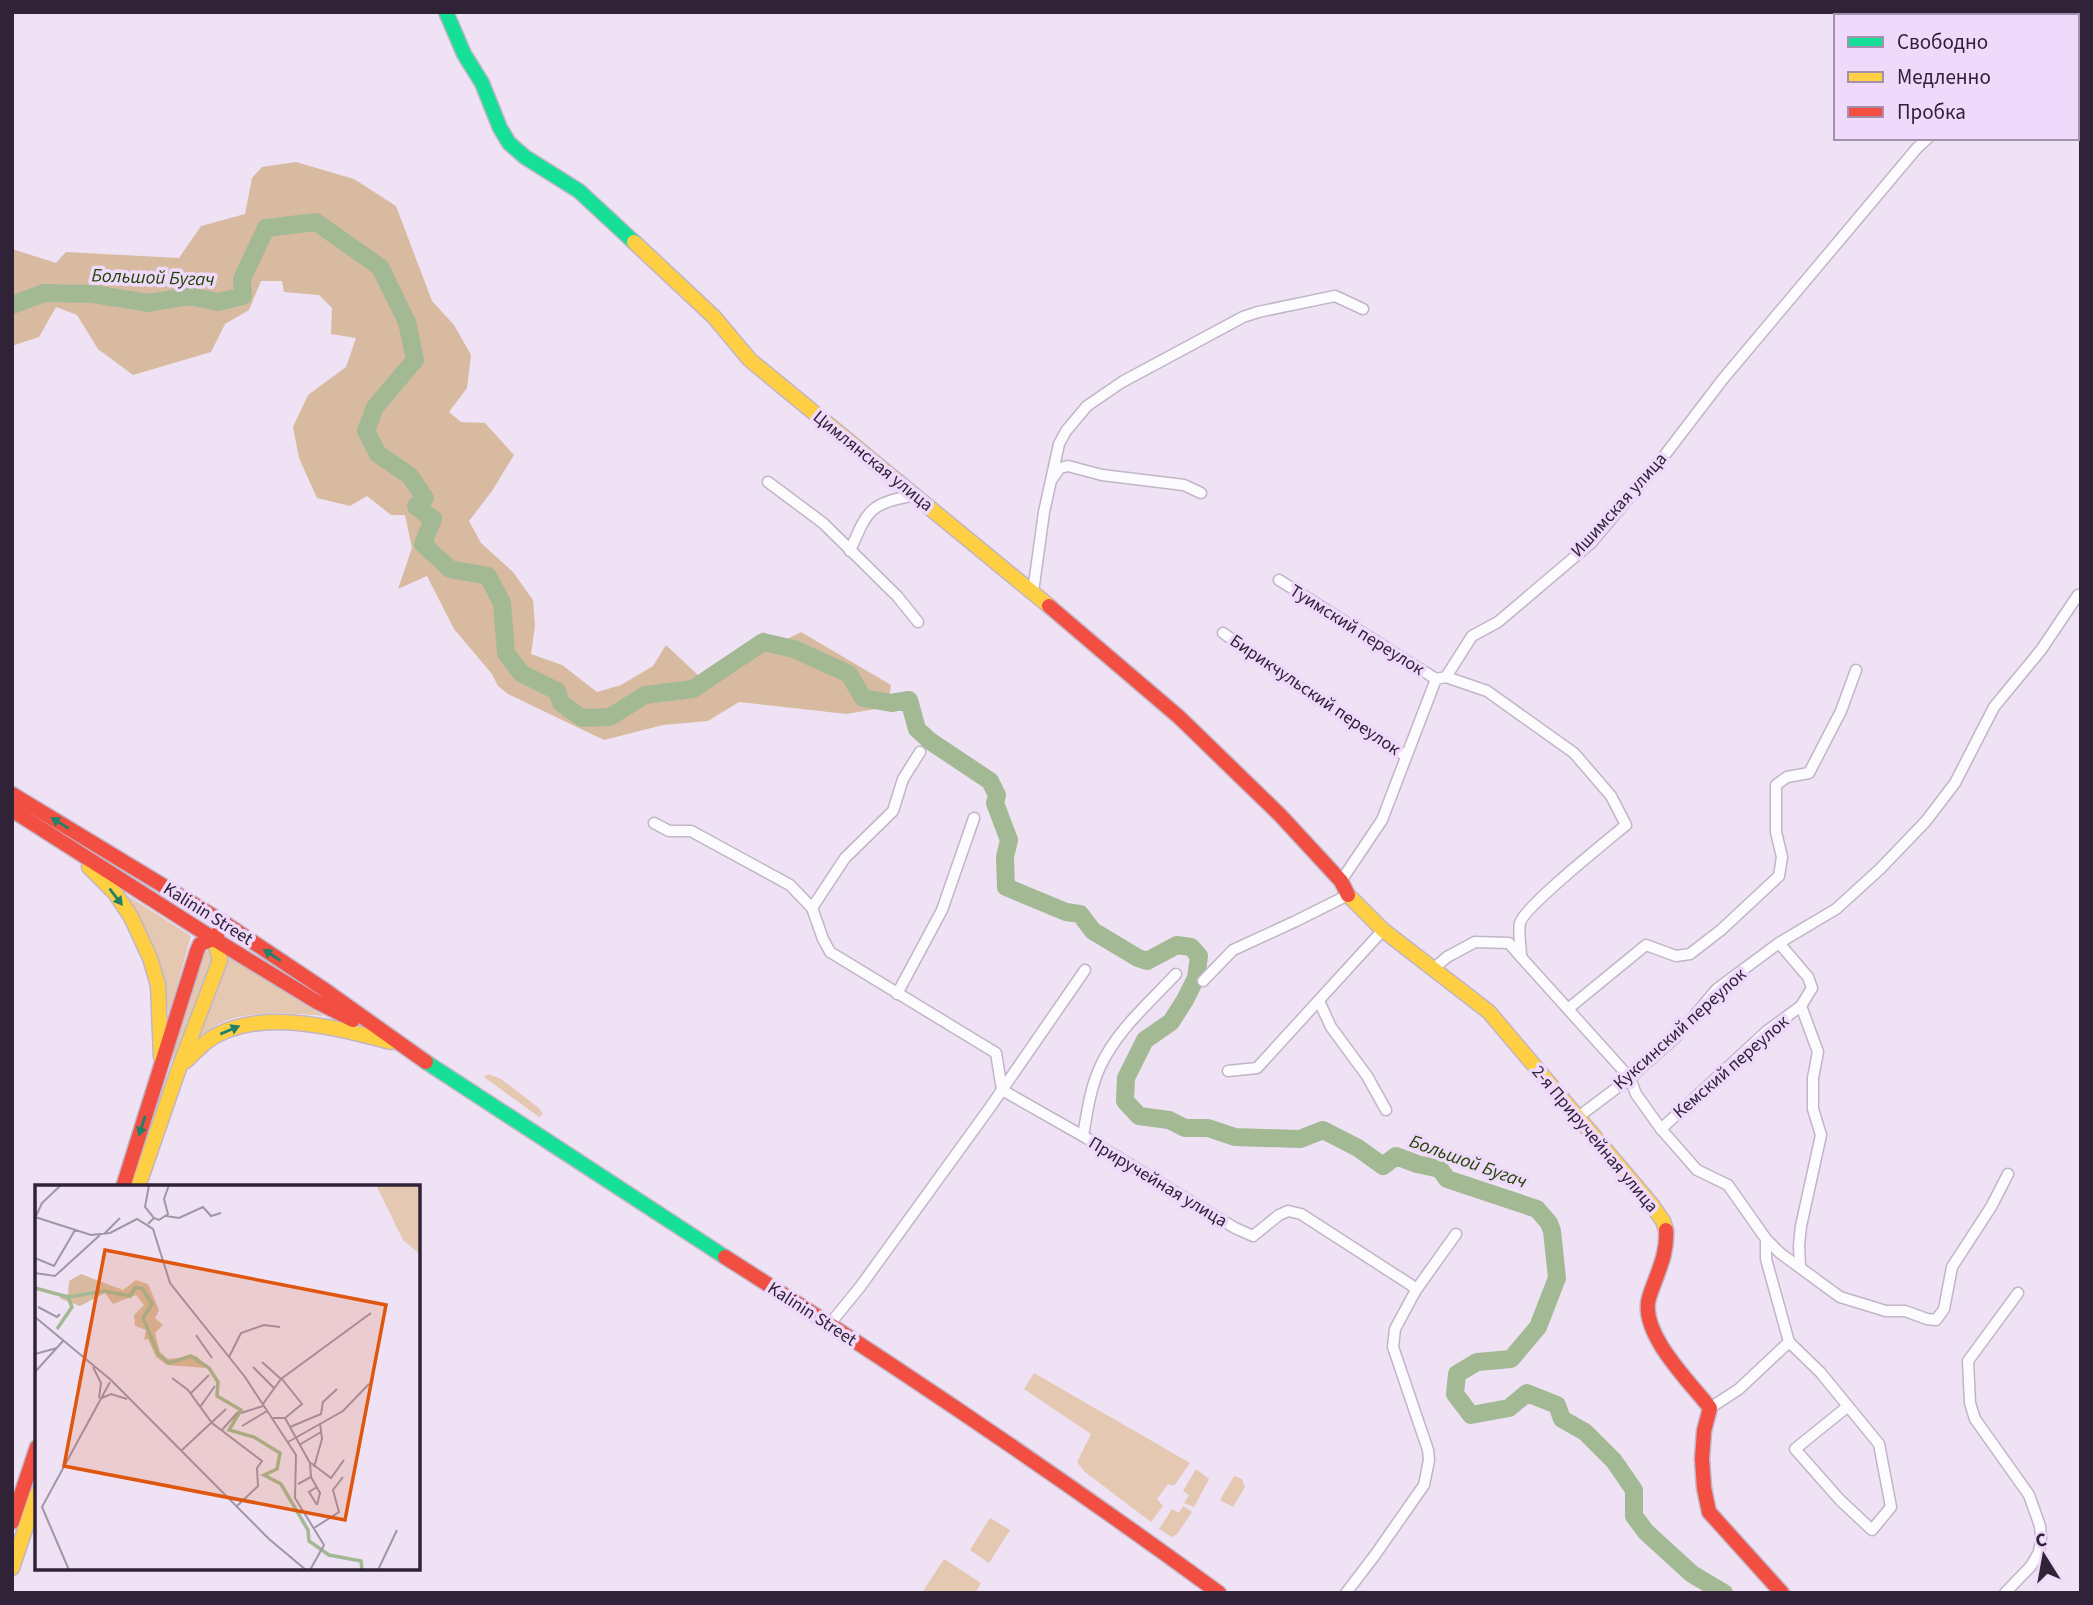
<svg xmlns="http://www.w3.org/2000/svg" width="2093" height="1605" font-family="'Source Sans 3',sans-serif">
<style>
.green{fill:#e4c8b2}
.forest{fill:#d8baa1}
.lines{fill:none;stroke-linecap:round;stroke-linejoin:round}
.river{stroke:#a3b994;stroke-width:18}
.street-casing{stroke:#c1b5c7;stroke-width:13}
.fast-casing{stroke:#c1b5c7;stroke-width:17}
.slow-casing{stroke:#c1b5c7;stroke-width:17}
.jam-casing{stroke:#c1b5c7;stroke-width:17}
.street{stroke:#fcfbfd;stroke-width:10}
.fast{stroke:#16e098;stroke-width:14}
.slow{stroke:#ffcf43;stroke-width:14}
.jam{stroke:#f24e42;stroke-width:14}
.oneway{fill:#238168}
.labels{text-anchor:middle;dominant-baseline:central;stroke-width:7;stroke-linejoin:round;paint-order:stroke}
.street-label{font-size:18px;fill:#302237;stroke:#f0dafc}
.water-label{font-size:19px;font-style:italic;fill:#234400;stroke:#f0dafc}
.inset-river{fill:none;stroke:#a3b994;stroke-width:3.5}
.inset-road{fill:none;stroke:#a295a8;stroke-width:2}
.view{fill:#df560e;fill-opacity:0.15;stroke:#df560e;stroke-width:3.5}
.inset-edge{fill:none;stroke:#302237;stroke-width:3.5}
</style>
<rect width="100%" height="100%" fill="#eee2f4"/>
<g class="green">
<path d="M 122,892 L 191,936 L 169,1014 C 160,969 149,929 122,892 Z"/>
<polygon points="209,950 212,952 213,958 174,1061 171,1060 205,953"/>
<path d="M 229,958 L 324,1016 C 297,1013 252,1011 228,1020 C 217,1024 208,1031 198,1037 Z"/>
<polygon points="488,1074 501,1079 539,1108 543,1114 539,1117 484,1077"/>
<polygon points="1034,1373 1190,1463 1174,1486 1168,1484 1157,1499 1163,1506 1151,1522 1085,1472 1077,1462 1091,1434 1024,1389"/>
<polygon points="1196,1469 1209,1479 1194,1507 1184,1503 1189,1495 1183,1491"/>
<polygon points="1234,1476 1242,1479 1245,1487 1233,1507 1220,1500"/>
<polygon points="1183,1506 1192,1512 1177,1534 1172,1537 1159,1529 1172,1509 1179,1513"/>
<polygon points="990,1518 1010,1530 989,1563 970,1550"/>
<polygon points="944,1559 981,1583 975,1593 925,1593 923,1591"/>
</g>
<polygon class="forest" points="296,162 354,179 396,206 432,301 454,325 471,355 467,388 449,412 461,422 485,423 514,455 492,491 469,521 481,543 513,572 533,600 535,626 531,654 562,665 597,692 621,685 653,666 666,645 700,677 763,632 781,642 801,632 891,685 888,707 846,714 739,702 708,721 663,725 604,740 508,694 498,686 492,674 454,629 427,576 398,589 412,548 405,515 391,515 367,496 350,506 317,498 299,458 293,427 308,395 346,367 356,338 331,334 332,308 319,295 284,292 282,281 261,281 249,310 225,324 211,352 133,375 98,349 77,315 56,307 39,337 12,346 12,249 56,263 66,252 179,258 201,226 245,214 252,178 262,167"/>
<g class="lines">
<polyline class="river" points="12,305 44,293 93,294 149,303 190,296 218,302 243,296 242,279 266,228 316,222 380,267 407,322 415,360 375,407 366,431 378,454 410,476 425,498 416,506 433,519 423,544 450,569 488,576 502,603 506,653 521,673 557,691 561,703 582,718 610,717 645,695 693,689 763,642 794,649 849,674 863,698 891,703 909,700 917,729 930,741 990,781 997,795 995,803 1009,840 1005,857 1006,887 1066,912 1080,914 1093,931 1138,958 1147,961 1177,945 1191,947 1199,956 1196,978 1185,1000 1171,1022 1145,1040 1126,1078 1125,1101 1139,1116 1169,1120 1185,1128 1208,1128 1235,1137 1300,1139 1323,1130 1358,1148 1383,1166 1396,1156 1417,1164 1440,1169 1447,1179 1537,1209 1549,1223 1552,1231 1557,1278 1538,1327 1511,1359 1477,1362 1457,1374 1455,1394 1471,1415 1509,1408 1527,1393 1557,1405 1562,1419 1585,1432 1614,1461 1634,1490 1634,1516 1646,1532 1692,1574 1724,1593"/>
<defs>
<g id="street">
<polyline points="1052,479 1060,468 1068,466 1102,475 1184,485 1201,493"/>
<polyline points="768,482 823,523 897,596 918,622"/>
<path d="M 850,551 C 868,509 869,504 915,495"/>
<polyline points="1279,580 1436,679"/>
<polyline points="1033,592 1044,512 1059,444 1066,431 1087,406 1122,382 1243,317 1258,312 1335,296 1363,309"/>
<polyline points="1223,633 1317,699 1406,756"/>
<polyline points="654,823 669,831 691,831 790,885 812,908 823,939 830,952 996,1053 1002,1090 1083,1136 1235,1228 1253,1236 1279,1215 1288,1211 1301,1214 1411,1285 1416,1290 1395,1329 1393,1347 1428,1450 1429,1460 1424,1485 1375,1555 1346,1593"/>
<polyline points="1341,881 1382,820 1436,679 1446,677 1472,636 1498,622 1591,543 1661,460 1723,379 1917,148 1928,138"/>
<polyline points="812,908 845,858 893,811 903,779 920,752"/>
<polyline points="1779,943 1808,977 1812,988 1801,1006 1818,1052 1813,1078 1813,1109 1821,1135 1801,1226 1799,1245 1800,1267"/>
<polyline points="1521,957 1630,1078 1636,1094 1661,1129 1697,1170 1728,1185 1766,1239 1766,1259 1789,1342 1739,1389 1710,1408"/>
<path d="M 1433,969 L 1447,957 L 1475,942 L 1509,943 L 1521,957 C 1521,947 1518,933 1520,923 C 1524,907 1608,840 1626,825 L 1611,796 L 1574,753 L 1487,691 L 1446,677"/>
<polyline points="1203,981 1233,950 1296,921 1348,895"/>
<polyline points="897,994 942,910 974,818"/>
<polyline points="1319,1001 1331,1027 1367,1076 1386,1110"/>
<polyline points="1569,1008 1646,945 1676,956 1690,954 1721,930 1779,876 1782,857 1776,832 1776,785 1787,777 1809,773 1841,711 1856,670"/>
<polyline points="1228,1071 1257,1068 1383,930"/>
<polyline points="1578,1117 1630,1078 1676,1037 1717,989 1779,943 1836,909 1880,869 1926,821 1955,783 1994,707 2041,650 2078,595"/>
<polyline points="1661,1129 1767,1031 1801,1006"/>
<path d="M 1083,1136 C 1087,1113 1090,1089 1100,1067 C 1117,1030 1149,1003 1176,974"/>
<polyline points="1766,1239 1780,1253 1840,1297 1886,1311 1905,1311 1927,1319 1936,1320 1944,1309 1952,1267 1991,1207 2008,1174"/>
<polyline points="1416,1290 1456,1234"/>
<polyline points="829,1325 860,1287 991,1106 1085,970"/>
<polyline points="1789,1342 1820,1372 1879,1444 1891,1507 1872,1530 1840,1500 1795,1449 1847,1407"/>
<polyline points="2005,1593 2031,1566 2039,1552 2041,1538 2040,1526 2029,1495 1975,1419 1970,1403 1968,1361 2018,1293"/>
</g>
<g id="fast">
<polyline points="446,12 464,54 482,83 500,128 509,143 525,157 579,191 634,242"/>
<polyline points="426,1062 725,1257"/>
</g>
<g id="slow">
<polyline points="634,242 714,317 750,360 1049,606"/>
<polyline points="89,867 115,893 131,917 150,958 158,985 161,1057"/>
<polyline points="1348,895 1383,930 1489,1012 1652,1205 1663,1221 1666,1230"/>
<path d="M 186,1061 C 192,1055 199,1048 206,1042 C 256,1005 336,1028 391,1042"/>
<polyline points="138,1187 178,1071 220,960 214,939"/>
<polyline points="12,1568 37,1494"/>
</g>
<g id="jam">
<polyline points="1049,606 1179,717 1280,815 1341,881 1348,895"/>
<polyline points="12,794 223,922 322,988 426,1062"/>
<polyline points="12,810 214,939 317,1002 353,1020"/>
<polyline points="123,1187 197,951 200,944 214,939 217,934"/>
<path d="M 1666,1230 C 1668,1255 1656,1275 1649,1298 C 1639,1333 1690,1382 1710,1408 L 1704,1431 L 1702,1459 L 1704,1488 L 1709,1512 L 1782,1593"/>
<path d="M 725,1257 C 893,1364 1058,1475 1219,1593"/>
<polyline points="12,1522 37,1447"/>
</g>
</defs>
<use href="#street" class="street-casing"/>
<use href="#fast" class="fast-casing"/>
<use href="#slow" class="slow-casing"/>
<use href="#jam" class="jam-casing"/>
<use href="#street" class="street"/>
<use href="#fast" class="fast"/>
<use href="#slow" class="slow"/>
<use href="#jam" class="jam"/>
</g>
<defs><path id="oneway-solid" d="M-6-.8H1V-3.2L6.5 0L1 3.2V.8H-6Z" transform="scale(1.75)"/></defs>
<g class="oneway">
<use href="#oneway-solid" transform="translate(60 823) rotate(-148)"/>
<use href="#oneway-solid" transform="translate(116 897) rotate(52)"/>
<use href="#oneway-solid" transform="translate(272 955) rotate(-146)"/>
<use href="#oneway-solid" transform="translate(230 1030) rotate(-23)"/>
<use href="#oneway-solid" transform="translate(142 1126) rotate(108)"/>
</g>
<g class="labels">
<g class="street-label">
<text transform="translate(873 461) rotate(39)">Цимлянская улица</text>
<text transform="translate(1619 505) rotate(-48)">Ишимская улица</text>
<text transform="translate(1357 630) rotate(32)">Туимский переулок</text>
<text transform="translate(1315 695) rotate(34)">Бирикчульский переулок</text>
<text transform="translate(208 914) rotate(32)">Kalinin Street</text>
<text transform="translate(1680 1029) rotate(-42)">Куксинский переулок</text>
<text transform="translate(1731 1067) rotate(-41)">Кемский переулок</text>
<text transform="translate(1595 1139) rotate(50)">2-я Приручейная улица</text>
<text transform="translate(1158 1182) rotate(31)">Приручейная улица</text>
<text transform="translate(812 1314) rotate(33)">Kalinin Street</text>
</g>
<g class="water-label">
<text transform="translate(153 278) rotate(2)">Большой Бугач</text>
<text transform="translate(1468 1162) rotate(20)">Большой Бугач</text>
</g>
</g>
<g transform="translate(35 1185)">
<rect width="385" height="385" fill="#eee2f4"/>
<path d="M 341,0 L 385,0 L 385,69 L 368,55 Z" fill="#e4c8b2"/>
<path d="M 46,89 L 88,105 L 101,95 L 113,99 L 124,125 L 120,133 L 128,140 L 120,148 L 125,167 L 133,174 L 162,171 L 171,183 L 132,180 L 121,172 L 113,154 L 109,155 L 111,145 L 100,141 L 99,130 L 109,120 L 101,110 L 78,119 L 70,108 L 45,121 L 24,113 L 33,109 L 34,96 Z" fill="#d8baa1"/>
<path class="inset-river" d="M 0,103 L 33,112 L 69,106 L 95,111 L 100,103 L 107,103 L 117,119 L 108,133 L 123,169 L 134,178 L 156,171 L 174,183 L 183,197 L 182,211 L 206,225 L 194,245 L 219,252 L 245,268 L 242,284 L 229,290 L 246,299 L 273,345 L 274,356 L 294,370 L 326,376 L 327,385M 22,144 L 37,122 L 33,112"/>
<path class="inset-road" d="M 131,31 L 144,33 L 168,22 L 176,31 L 186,28M 0,32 L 56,50 L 75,48 L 102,34 L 118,44 L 135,98 L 210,192 L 261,270 L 260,313 L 289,360 L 275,385M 0,33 L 7,18 L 26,0M 119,33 L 124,35 L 133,29 L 129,14 L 134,0M 113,39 L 119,33 L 110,22 L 114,0M 69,49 L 85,33M 0,73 L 19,81 L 40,45M 0,88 L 20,91 L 65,50M 3,122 L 22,132 L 25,129M 0,132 L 76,195 L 234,354 L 271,385M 161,150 L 177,173M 0,169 L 22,163M 194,172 L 206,148 L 229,140 L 245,142M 227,177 L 246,194M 58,182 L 66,198 L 64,213M 218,182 L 240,204M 0,187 L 28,156M 137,193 L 153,205 L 177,238 L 227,276 L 222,283 L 223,301 L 202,321M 156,208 L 174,190M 67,213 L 76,209 L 92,214M 228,219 L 246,194 L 336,128M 165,222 L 180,201M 206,228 L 228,221M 238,233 L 250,233 L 267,219 L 247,194M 250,233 L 275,278 L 276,292 L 263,299M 207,241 L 232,226M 255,242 L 286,229 L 288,217 L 302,204M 186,246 L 203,227M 253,257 L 308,226 L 334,199M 264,260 L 286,247M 147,265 L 191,224M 276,278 L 296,293 L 309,275M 279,282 L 287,254 L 285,238M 276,292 L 285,308 L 282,320M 282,302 L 274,307 L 282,320M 279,343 L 304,327 L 298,305 L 308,292M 34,385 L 7,322 L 75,197M 343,385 L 362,345"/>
<path class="view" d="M 70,65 L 351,120 L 310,335 L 29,281 Z"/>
<rect width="385" height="385" class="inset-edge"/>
</g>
<rect width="2093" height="1605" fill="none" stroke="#302237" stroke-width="28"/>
<rect x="1834" y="14" width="245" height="126" fill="#f0dafc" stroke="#a390ad" stroke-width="2"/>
<rect x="1848" y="37" width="35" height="10" fill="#16e098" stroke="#a390ad" stroke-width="2"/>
<text x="1897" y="49" font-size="21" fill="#302237">Свободно</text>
<rect x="1848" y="72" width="35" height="10" fill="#ffcf43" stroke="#a390ad" stroke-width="2"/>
<text x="1897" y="84" font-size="21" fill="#302237">Медленно</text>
<rect x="1848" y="107" width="35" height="10" fill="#f24e42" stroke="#a390ad" stroke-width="2"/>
<text x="1897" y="119" font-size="21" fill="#302237">Пробка</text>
<g transform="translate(2044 1556) rotate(349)" stroke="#f0dafc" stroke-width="5" paint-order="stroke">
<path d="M0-5L12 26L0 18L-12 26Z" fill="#302237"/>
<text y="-10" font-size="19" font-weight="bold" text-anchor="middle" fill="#302237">С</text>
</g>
</svg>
